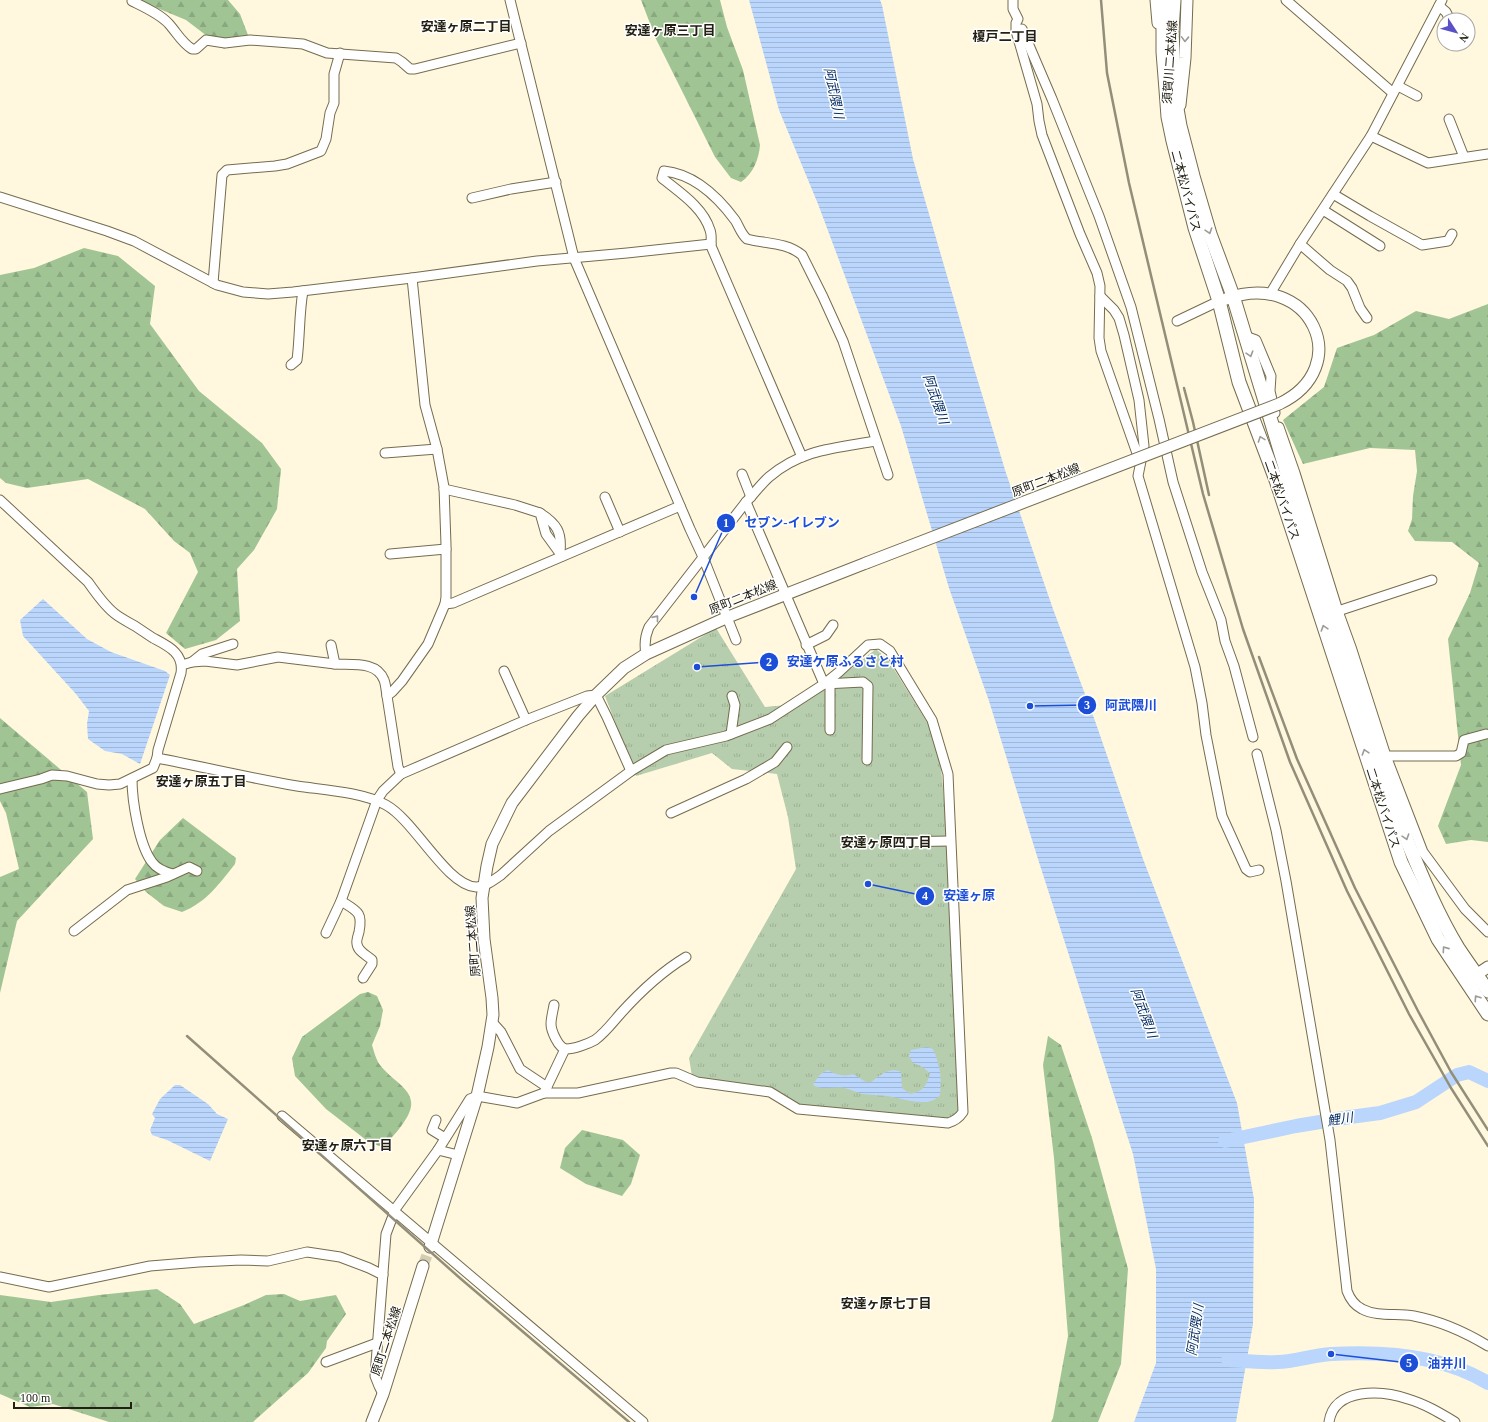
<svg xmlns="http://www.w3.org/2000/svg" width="1488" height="1422" font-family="'Times New Roman','Noto Sans JP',serif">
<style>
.forest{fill:url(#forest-firs)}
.park{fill:url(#park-tufts)}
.water{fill:url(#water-rules)}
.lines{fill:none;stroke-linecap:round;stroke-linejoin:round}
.river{stroke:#bad6fc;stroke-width:14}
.major-tunnel{stroke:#d3cdb5;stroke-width:11;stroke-dasharray:11 5.5;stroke-linecap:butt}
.minor-casing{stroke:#746c4f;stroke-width:11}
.major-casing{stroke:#746c4f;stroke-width:13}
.highway-casing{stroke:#746c4f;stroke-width:15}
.minor{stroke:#fff;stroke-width:9}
.major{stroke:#fff;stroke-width:11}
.highway{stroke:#fff;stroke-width:13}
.rail{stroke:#938e7a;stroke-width:2.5}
.major-bridge-casing{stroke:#746c4f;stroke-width:13;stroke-linecap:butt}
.major-bridge{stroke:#fff;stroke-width:11}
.oneway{stroke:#9c9b95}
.labels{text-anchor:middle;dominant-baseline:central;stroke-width:3;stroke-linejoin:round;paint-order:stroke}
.street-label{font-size:12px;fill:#232013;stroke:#fff}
.neighbourhood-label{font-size:13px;font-weight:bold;fill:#232013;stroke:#fff}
.water-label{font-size:13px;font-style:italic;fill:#002a5f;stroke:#fff}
.leader{fill:none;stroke:#1d4ed8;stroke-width:1.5}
.callout-dot{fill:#1d4ed8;stroke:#fff;stroke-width:1.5}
.mark-label{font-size:12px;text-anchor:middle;font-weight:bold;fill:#fff}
.callout-label{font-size:13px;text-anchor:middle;font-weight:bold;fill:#1d4ed8;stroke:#fff;stroke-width:3;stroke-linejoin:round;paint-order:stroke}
</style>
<defs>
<pattern id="forest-firs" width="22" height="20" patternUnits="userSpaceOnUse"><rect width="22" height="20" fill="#a1c494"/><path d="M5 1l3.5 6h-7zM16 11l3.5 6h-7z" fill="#8aa87f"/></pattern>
<pattern id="park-tufts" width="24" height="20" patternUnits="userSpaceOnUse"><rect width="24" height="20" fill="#b6cead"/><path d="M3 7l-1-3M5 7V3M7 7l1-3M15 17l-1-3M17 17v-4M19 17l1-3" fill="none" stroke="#9cb194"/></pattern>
<pattern id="water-rules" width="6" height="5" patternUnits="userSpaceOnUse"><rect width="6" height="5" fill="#bad6fc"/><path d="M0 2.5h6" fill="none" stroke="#a0b7d7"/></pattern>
</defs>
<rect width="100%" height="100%" fill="#fff8de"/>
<g class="forest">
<polygon points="138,0 228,0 240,14 248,35 224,49 186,20"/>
<path d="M 641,0 L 720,0 L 727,27 L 743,70 L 760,145 C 759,159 753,174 741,182 L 731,178 L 715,157 L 656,39 Z"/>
<polygon points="84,248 118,256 155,286 150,324 199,391 262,443 281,469 277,509 254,550 237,569 240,621 216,640 185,649 166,633 198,572 190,553 174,541 145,509 88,479 27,488 6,483 0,478 0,275 34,268"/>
<polygon points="1488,304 1488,842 1471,840 1446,844 1438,826 1461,765 1448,639 1470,593 1479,563 1452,542 1415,541 1408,531 1412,519 1413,496 1417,471 1415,450 1370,448 1303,464 1283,420 1324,387 1337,348 1374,335 1416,311 1449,319"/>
<polygon points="0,718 87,792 93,839 17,921 0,993 0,877 19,869 6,813 0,801"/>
<path d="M 183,818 L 236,858 L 235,864 C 219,884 207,902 182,912 L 164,906 L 146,892 L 135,879 L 160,840 Z"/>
<path d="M 368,992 L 377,996 L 383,1010 L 380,1026 L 372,1045 C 374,1051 376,1060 380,1065 C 395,1085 425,1092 404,1122 C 397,1132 391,1140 380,1146 L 370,1143 L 326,1109 L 295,1076 L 292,1058 L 302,1037 L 360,994 Z"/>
<polygon points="1048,1036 1061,1045 1092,1138 1128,1269 1121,1364 1098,1422 1051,1422 1053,1418 1068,1336 1054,1158 1043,1065"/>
<polygon points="582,1130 623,1140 640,1155 631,1184 622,1196 586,1184 560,1168 565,1148"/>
<polygon points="157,1289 180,1304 194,1324 244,1305 266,1295 284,1294 300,1301 336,1295 346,1314 327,1341 326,1348 308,1373 253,1422 109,1422 53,1404 30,1407 0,1394 0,1295 51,1302 99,1295"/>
</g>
<polygon class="park" points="716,628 765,707 799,704 826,688 876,649 889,661 930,727 941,768 946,820 960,1109 951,1120 801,1106 766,1089 692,1076 689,1058 796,869 788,817 777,774 732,769 712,753 636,776 605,696"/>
<g class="water">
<polygon points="749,0 880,0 882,5 913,159 973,365 1006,473 1053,609 1094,718 1143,859 1237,1103 1254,1199 1253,1324 1236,1422 1134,1422 1156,1363 1156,1269 1133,1154 1037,856 989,701 949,588 901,426 818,204 779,110"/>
<polygon points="43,599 87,639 111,652 165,671 170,675 140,764 122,754 105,751 88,739 87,724 89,711 76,694 23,636 20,620"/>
<path d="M 927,1047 L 933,1049 C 940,1064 942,1078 940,1095 C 929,1109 902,1098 887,1096 C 879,1095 870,1095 862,1094 C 856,1092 850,1089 844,1088 C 834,1086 823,1091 813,1085 C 817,1078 820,1073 828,1070 C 835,1075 845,1077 853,1074 L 866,1082 L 871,1082 C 879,1076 890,1066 901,1072 L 902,1088 L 910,1094 C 923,1092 927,1085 930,1073 L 921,1066 L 913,1063 L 909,1056 L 911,1050 Z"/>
<polygon points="175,1085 180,1085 208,1104 217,1114 228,1119 210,1161 167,1140 152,1135 150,1130 155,1118 152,1114 160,1099"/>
</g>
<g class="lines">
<g class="river">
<polyline points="1225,1141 1296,1126 1350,1117 1380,1113 1416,1102 1457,1075 1469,1072 1488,1081"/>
<path d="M 1228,1360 C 1244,1361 1261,1363 1277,1362 C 1295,1362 1313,1355 1331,1354 C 1383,1351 1443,1355 1488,1383"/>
</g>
<polyline class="major-tunnel" points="423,1266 430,1247"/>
<defs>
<g id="minor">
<polyline points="510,0 574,258 690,529 703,557 736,640"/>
<polyline points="1013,0 1013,9 1018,19 1016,23 1016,31 1037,104 1039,121 1042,135 1080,234 1097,273 1100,286 1099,338 1101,351 1139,459"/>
<polyline points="1286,0 1393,93"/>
<path d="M 132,1 C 144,7 160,14 169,24 C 177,33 182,43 192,49 L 196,49 L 206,40 L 225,43 L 250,40 L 303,44 L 327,53 L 396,58 L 402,62 L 410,69 L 415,69 L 521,43"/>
<polyline points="1439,6 1446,12 1450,20"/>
<polyline points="1022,29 1052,99 1099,216 1131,307 1159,419 1173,482 1202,572 1221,620 1225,641 1234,666 1253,737"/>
<polyline points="1398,86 1417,96"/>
<polyline points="1449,119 1464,157"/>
<polyline points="1371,136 1428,163 1488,154"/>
<polyline points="1333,194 1370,216 1422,245 1448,241 1452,234"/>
<polyline points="0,197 107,231 134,241 217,285 243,292 268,294 293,292 412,278 537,261 627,253 711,244"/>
<polyline points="472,198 511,189 556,182"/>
<polyline points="1323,210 1380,246"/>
<polyline points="1300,244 1330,270 1347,281 1352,288 1360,308 1367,318"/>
<polyline points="213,283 222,175 227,170 275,166 287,164 321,151 326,139 330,113 334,103 334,74 340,53"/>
<polyline points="1270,294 1300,244 1371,136 1442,0"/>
<polyline points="1100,296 1114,310 1119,318 1124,335 1139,400 1144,446 1138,476 1195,667 1202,703 1206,735 1222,816 1246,869 1250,872 1259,870"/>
<polyline points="1177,321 1219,301"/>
<polyline points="1245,336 1256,340 1271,376 1270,391 1275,413"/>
<path d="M 291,365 L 297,360 C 300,337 299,314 303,291"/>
<polyline points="1279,427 1295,473 1338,611 1351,647 1386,756 1423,852 1465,909 1488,932"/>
<polyline points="385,453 437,449"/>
<path d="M 802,457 L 711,246 C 711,241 712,235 710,230 C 703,207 679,192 662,178 L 664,171 C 694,174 718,197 735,220 C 739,226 741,234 747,239 C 766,244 786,242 802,255 L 823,297 L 843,341 L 888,475"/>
<polyline points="742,474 751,497"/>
<polyline points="444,489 515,505 540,513 546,534 562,556"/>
<polyline points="605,497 620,532"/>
<path d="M 0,500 L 88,582 C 95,592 104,605 114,613 C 120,618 128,622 135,626 C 141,630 147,634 153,638 C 168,646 184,653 181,673 L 158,750 L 157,758 C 204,767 250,778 297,786 C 324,790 362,792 386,805 C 415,821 446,885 476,887 C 485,887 494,880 501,875 L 549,831 L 631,771 L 666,750 L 726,736 L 770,719 L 824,684 L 863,682 L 868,686 L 867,760"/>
<path d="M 746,502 C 754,494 761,484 769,477 C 802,449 836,448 876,441"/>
<path d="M 540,513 C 557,524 562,532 560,552"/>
<polyline points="390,554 446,549"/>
<polyline points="445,604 453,603 680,506"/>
<polyline points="1338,611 1432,580"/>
<path d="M 331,645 L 335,664 C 352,665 377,661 384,680 C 386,685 386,691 387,696"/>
<polyline points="806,645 826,635 833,625"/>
<polyline points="192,662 202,654 233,644"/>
<polyline points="182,665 192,662 205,661 237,665 278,657 335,664"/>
<polyline points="504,671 526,720"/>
<polyline points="830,683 830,730"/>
<polyline points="731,734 735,705 732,696"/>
<path d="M 1257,754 L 1276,830 L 1286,881 L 1330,1140 L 1347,1291 C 1350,1299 1354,1305 1362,1309 C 1377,1317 1397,1313 1414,1316 C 1440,1321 1465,1332 1488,1346"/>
<polyline points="1386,756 1456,756 1461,753 1464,740 1486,734"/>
<polyline points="401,774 398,767 387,696 392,692 402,681 428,644 445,604 446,597 446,545 444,487 437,449 425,405 412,278"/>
<path d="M 132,779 C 132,800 139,845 152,862 C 157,869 165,872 173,874"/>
<polyline points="0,789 41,779 52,775 67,776 97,784 109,785 120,784 153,768 157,758"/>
<polyline points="671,813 746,779 775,762 787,747"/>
<polyline points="892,842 950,841"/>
<path d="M 341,901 C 357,911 363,912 359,932 C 358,936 356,941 357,944 C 358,952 367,955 372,960 L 372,964 L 363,978"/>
<polyline points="74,931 127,890 167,877 189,867 197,871"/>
<polyline points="326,933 341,901 377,800 383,791 401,774 526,720 587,696 596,695 607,717 631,771"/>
<path d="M 554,1005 C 553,1011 551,1018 551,1024 C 551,1030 558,1048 566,1049 C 574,1049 588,1044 595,1040 C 605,1033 613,1022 621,1013 C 640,992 661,972 686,957"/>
<polyline points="492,1022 501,1032 520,1069 547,1087"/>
<polyline points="544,1093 565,1049"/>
<polyline points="282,1116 643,1422"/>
<polyline points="436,1120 432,1130 445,1138"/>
<path d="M 438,1150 L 470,1099 L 477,1096 L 517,1103 L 544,1093 L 578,1093 L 671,1073 L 676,1073 L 697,1082 L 770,1092 L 798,1109 L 948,1123 C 955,1121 959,1118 963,1112 L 948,774 L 932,720 L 890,651 L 880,644 L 868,645 L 839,672 L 824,684 L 746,502 L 649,627 C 645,636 644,644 646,654"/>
<polyline points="0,1277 49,1287 150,1266 199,1262 241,1260 268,1261 307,1252 340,1257 369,1268 383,1275"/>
<polyline points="326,1362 377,1343"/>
<polyline points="383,1394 379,1386 375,1376 386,1234 396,1208 438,1150 458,1155"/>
<path d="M 1329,1422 C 1334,1387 1382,1390 1408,1399 C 1425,1404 1440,1413 1455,1422"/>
</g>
<g id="major">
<polyline points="1156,0 1158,23"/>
<polyline points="1180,105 1185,58 1187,0"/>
<path d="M 1226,299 C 1310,268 1357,367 1279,404"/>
<polyline points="1470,979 1488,967"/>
<polyline points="430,1247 477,1096 488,1047 493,1015 492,998 484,939 482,898 487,866 492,844 512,803 578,716 596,695 624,668 646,654 728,617 866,563"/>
<polyline points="372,1422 383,1394 423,1266"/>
</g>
<g id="highway">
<polyline points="1163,0 1163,52 1166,90 1168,117 1173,141 1195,228 1219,301 1239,382 1276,480 1401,862 1438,939 1488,1014"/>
<path d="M 1174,0 L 1172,30 L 1175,97 L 1180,126 L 1193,176 L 1210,234 L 1233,296 L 1320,582 L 1408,843 C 1423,879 1438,915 1458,948 C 1468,963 1478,977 1488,991"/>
</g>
</defs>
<use href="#minor" class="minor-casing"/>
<use href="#major" class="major-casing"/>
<use href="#highway" class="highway-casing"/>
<use href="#minor" class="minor"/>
<use href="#major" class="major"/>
<use href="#highway" class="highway"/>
<g class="rail">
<polyline points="1101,0 1107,73 1129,183 1203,494 1243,629 1290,762 1347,891 1409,1014 1451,1088 1488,1146"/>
<polyline points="1184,388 1193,422 1209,495"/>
<polyline points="1259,657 1297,759 1355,888 1418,1011 1451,1072 1488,1130"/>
<polyline points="187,1036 461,1279 629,1422"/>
</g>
<defs>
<polyline id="major-bridge" points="866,563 1279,404"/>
</defs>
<use href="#major-bridge" class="major-bridge-casing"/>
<use href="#major-bridge" class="major-bridge"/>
</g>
<defs><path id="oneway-chevron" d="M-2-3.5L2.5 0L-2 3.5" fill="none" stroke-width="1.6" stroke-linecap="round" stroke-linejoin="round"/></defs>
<g class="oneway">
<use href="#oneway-chevron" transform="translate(1185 39) rotate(92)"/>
<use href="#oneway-chevron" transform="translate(1209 231) rotate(72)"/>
<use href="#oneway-chevron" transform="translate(1250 354) rotate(73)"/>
<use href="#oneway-chevron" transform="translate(1261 439) rotate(-110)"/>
<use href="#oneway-chevron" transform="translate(656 618) rotate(-51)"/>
<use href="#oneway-chevron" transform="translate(1324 628) rotate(-108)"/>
<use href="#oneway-chevron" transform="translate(1365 752) rotate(-108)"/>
<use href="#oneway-chevron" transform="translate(1406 837) rotate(72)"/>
<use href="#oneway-chevron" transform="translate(1445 949) rotate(-125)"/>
<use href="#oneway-chevron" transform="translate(1477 998) rotate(-124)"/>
</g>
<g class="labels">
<g class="street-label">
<text transform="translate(1170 62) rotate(-86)">須賀川二本松線</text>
<text transform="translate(1186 191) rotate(75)">二本松バイパス</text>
<text transform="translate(1046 480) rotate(-21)">原町二本松線</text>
<text transform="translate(1282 500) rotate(71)">二本松バイパス</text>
<text transform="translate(743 597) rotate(-22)">原町二本松線</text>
<text transform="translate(1383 808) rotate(72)">二本松バイパス</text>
<text transform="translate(473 941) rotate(-95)">原町二本松線</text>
<text transform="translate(386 1341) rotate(-72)">原町二本松線</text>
</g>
<g class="neighbourhood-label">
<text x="466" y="26">安達ヶ原二丁目</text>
<text x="670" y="30">安達ヶ原三丁目</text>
<text x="1005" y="36">榎戸二丁目</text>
<text x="201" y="781">安達ヶ原五丁目</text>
<text x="886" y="842">安達ヶ原四丁目</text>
<text x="347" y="1145">安達ヶ原六丁目</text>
<text x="886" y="1303">安達ヶ原七丁目</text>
</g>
<g class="water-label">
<text transform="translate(834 93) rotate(78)">阿武隈川</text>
<text transform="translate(936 399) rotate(71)">阿武隈川</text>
<text transform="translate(1144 1013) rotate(70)">阿武隈川</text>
<text transform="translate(1340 1119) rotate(-9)">鯉川</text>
<text transform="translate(1195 1330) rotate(-82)">阿武隈川</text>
</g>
</g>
<path class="leader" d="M694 597L726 523M697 667L769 662M1030 706L1087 705M868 884L925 896M1331 1354L1409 1363"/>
<g class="callout-dot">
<circle cx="694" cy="597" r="4"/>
<circle cx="697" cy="667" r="4"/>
<circle cx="1030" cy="706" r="4"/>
<circle cx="868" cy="884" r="4"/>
<circle cx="1331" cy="1354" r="4"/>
<circle cx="726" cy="523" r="10"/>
<circle cx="769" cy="662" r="10"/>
<circle cx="1087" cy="705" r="10"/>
<circle cx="925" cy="896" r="10"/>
<circle cx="1409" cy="1363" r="10"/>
</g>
<g class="mark-label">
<text x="726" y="527">1</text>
<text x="769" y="666">2</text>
<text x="1087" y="709">3</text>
<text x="925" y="900">4</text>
<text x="1409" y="1367">5</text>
</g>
<g class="callout-label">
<text x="792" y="527">セブン-イレブン</text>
<text x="845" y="666">安達ケ原ふるさと村</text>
<text x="1131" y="710">阿武隈川</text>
<text x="969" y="900">安達ヶ原</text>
<text x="1447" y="1368">油井川</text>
</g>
<g transform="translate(1456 32) rotate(126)"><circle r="19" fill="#ffffff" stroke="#a7a6a1"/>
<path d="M0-3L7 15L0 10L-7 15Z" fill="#5b50c8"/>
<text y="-6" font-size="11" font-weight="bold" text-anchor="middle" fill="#232013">N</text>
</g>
<path d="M14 1402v6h117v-6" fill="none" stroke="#232013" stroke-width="2"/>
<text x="20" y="1402" font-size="12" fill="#232013" stroke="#ffffff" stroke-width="3" paint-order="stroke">100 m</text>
</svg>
